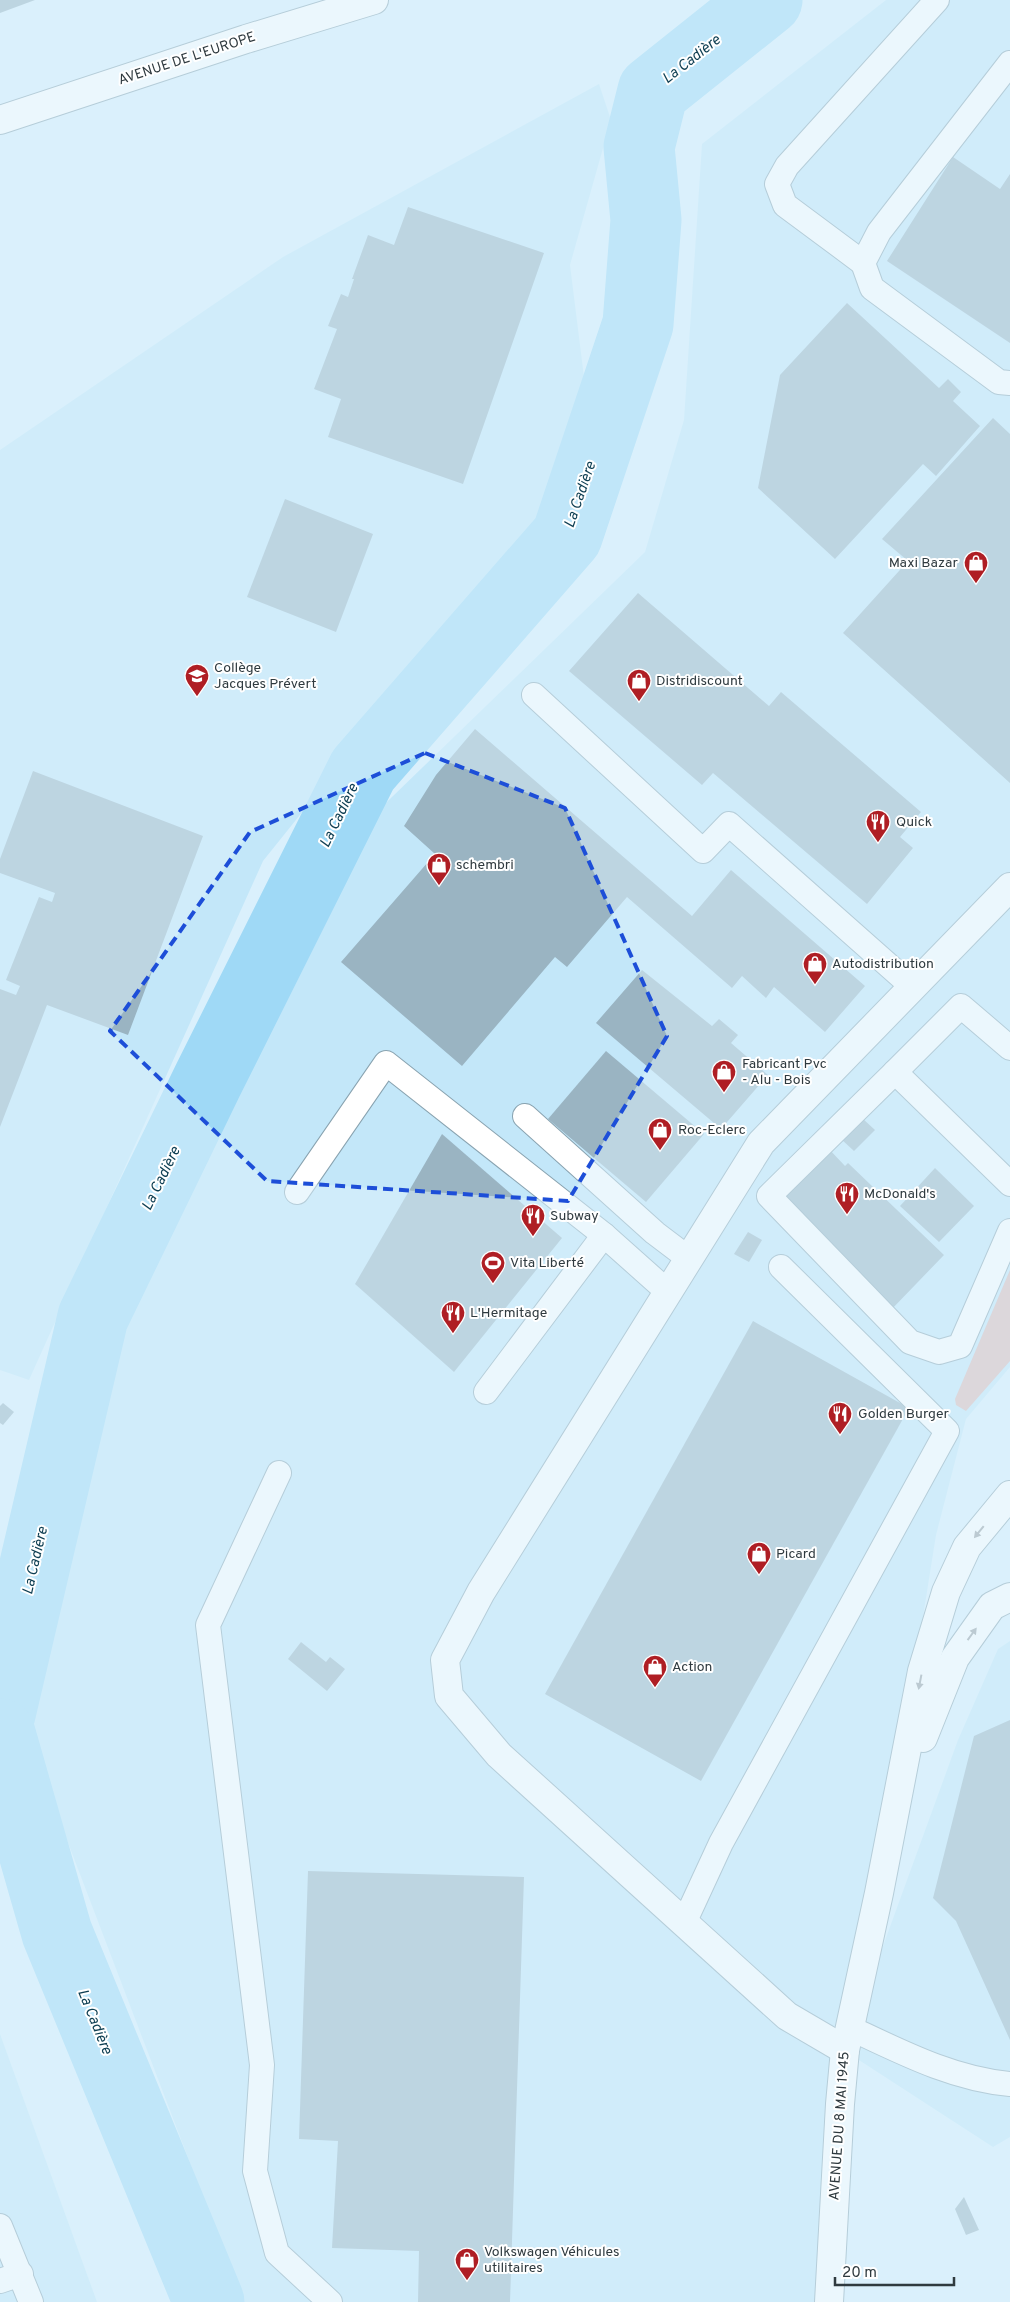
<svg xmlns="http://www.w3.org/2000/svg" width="1010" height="2302" font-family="Overpass,sans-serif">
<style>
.built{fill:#c3e7f9}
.green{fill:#ddb8b4}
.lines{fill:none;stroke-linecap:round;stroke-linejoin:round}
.river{stroke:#9fd9f6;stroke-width:71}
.building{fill:#9ab4c2}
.service-casing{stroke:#89a3b0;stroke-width:26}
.minor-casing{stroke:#89a3b0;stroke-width:30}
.secondary-casing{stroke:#89a3b0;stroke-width:30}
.service{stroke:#fff;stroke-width:24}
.minor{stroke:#fff;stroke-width:28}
.secondary{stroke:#fff;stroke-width:28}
.oneway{fill:#979c9f}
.marked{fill:none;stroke:#1d4ed8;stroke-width:4;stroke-dasharray:10 6;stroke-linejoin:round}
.labels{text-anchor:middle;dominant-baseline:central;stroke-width:4;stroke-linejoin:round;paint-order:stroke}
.street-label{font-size:14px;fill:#2f3a3f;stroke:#fff}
.poi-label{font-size:14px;fill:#2f3a3f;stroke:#fff;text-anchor:start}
.water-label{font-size:15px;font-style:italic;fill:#0d3e52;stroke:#fff}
</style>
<rect width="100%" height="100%" fill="#daf0fc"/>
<g class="built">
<polygon points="886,0 1010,0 1010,1367 966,1419 936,1535 879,1893 847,2045 958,1740 998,1649 1010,1641 1010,2137 993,2147 845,2051 835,2302 243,2302 22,1722 112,1319 329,858 645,552 684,420 702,144"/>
<polygon points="599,84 611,120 570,265 585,385 571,473 526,533 263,861 29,1380 0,1370 0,450 283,257"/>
<polygon points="0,2034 97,2302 0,2302"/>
</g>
<polygon class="green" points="1010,1270 1010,1361 966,1411 956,1405 955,1399"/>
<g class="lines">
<g class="river">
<polyline points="0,1714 93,1317 208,1080 363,770 567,536 638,324 646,220 639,147 653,91 767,0"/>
<polyline points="0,1734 57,1933 209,2302"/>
</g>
</g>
<g class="building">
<polygon points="0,0 35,0 0,13"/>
<polygon points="953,157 1000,189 1010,174 1010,343 887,261"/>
<polygon points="408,207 544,253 463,484 328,437 341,399 314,389 337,329 328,326 341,294 348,297 354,279 352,279 368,235 394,245"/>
<polygon points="847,303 939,388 948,379 961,392 953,401 980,426 936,476 923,464 835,559 758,488 780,375"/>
<polygon points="993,418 1010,434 1010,783 843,633 908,561 882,539"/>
<polygon points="285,499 373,534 336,632 247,597"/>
<polygon points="638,593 769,706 781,692 921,812 900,837 913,848 867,904 713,773 702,785 569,671"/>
<polygon points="475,729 692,916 731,870 865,986 825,1032 774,987 766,998 742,976 732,988 627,897 567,967 555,957 462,1066 341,962 435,854 404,826 436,775"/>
<polygon points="33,771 203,836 128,1035 47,1005 0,1127 0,989 16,995 20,986 6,980 39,897 52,902 55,893 0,873 0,859"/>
<polygon points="642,970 712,1026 719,1019 738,1035 731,1043 768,1075 721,1129 596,1023"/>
<polygon points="606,1051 704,1134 646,1202 548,1119"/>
<polygon points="862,1118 875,1130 854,1151 841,1139"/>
<polygon points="442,1134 562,1238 454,1372 355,1284"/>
<polygon points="828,1148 845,1166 848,1163 944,1255 890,1311 779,1198"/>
<polygon points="935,1168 974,1206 939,1242 900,1206"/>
<polygon points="748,1232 762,1240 749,1262 734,1254"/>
<polygon points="753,1321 909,1408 701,1781 545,1694"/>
<polygon points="3,1403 14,1412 3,1425 0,1423 0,1406"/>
<polygon points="301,1642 326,1662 330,1657 345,1669 327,1691 288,1659"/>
<polygon points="1010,1720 1010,2040 956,1921 933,1898 974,1736"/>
<polygon points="308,1871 524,1877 510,2302 418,2302 419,2251 332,2248 338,2141 299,2139"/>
<polygon points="964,2197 979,2230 966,2235 955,2209"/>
</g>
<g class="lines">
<defs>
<g id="service">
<polyline points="1010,63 879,232 863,263 872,288 999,382 1010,383"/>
<polyline points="863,263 785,205 777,184 787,166 937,0"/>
<polyline points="534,695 703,851 729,824 913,987"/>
<polyline points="895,1072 961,1006 1010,1048"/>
<polyline points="525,1116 655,1233 688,1258"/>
<polyline points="1010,1184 895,1072 769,1196 910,1342 939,1352 960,1346 1010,1231"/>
<polyline points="297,1192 386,1063 604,1235"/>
<polyline points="486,1392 604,1235 668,1292"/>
<polyline points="279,1473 208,1625 262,2065 255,2171 277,2253 330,2302"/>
<polyline points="684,1923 721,1843 947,1431 781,1267"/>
<path d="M 850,2028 C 901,2052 953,2079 1010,2084"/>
<polyline points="0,2226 31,2302"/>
<polyline points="0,2281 21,2274"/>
</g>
<g id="minor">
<polyline points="0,120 246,39 374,0"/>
<polyline points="845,2050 787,2016 499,1755 449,1696 445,1660 481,1592 761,1143 1010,887"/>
</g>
<g id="secondary">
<polyline points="923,1738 955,1658 992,1606 1010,1597"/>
<polyline points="829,2302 840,2104 845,2050 879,1893 922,1671 946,1592 967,1547 1010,1495"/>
</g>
</defs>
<use href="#service" class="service-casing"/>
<use href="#minor" class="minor-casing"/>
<use href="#secondary" class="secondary-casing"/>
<use href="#service" class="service"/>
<use href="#minor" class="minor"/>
<use href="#secondary" class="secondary"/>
</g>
<defs><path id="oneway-solid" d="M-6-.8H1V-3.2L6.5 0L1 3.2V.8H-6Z" transform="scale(1.25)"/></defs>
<g class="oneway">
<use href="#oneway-solid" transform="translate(979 1532) rotate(129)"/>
<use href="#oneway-solid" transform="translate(972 1634) rotate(-54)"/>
<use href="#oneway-solid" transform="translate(920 1682) rotate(101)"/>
</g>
<path d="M0 0H1010V2302H0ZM 425,753 L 565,808 L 667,1036 L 568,1201 L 267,1181 L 110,1031 L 250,832 Z" fill="#daf0fc" fill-opacity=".55" fill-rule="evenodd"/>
<path class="marked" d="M 425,753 L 565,808 L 667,1036 L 568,1201 L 267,1181 L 110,1031 L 250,832 Z"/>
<defs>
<symbol id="shop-pin" viewBox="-11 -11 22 30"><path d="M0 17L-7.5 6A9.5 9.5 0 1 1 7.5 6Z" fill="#af1e24" stroke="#fff"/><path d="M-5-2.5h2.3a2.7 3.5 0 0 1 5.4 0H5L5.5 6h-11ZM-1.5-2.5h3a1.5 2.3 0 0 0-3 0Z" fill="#fff"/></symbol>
<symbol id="school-pin" viewBox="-11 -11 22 30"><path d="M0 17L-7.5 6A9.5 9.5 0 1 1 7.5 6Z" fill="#af1e24" stroke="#fff"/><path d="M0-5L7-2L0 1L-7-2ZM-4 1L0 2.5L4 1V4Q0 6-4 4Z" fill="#fff"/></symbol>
<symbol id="restaurant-pin" viewBox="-11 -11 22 30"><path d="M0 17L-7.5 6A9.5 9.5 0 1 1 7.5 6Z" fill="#af1e24" stroke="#fff"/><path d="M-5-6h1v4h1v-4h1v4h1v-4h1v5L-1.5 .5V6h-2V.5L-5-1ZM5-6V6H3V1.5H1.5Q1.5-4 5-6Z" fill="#fff"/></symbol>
<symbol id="stadium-pin" viewBox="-11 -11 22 30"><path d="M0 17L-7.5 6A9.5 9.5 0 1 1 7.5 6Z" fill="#af1e24" stroke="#fff"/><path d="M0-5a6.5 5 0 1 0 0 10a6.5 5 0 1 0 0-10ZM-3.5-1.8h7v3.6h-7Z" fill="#fff"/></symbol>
</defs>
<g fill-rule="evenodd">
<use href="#shop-pin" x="962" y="549" width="28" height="38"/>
<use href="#school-pin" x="183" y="662" width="28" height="38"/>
<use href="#shop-pin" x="625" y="667" width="28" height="38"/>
<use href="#restaurant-pin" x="864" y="808" width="28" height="38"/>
<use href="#shop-pin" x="425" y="851" width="28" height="38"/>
<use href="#shop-pin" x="801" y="950" width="28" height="38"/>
<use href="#shop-pin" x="710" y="1058" width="28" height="38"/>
<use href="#shop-pin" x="646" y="1116" width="28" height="38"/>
<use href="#restaurant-pin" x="833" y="1180" width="28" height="38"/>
<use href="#restaurant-pin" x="519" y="1202" width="28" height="38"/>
<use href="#stadium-pin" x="479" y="1249" width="28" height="38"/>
<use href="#restaurant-pin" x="439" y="1299" width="28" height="38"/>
<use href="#restaurant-pin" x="826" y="1400" width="28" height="38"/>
<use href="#shop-pin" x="745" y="1540" width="28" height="38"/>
<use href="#shop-pin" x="641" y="1653" width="28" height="38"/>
<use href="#shop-pin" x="453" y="2246" width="28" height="38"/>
</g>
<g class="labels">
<g class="street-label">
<text transform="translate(187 59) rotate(-18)">AVENUE DE L'EUROPE</text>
<text transform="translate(840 2126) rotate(-86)">AVENUE DU 8 MAI 1945</text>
</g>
<g class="poi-label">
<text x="958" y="563" text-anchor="end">Maxi Bazar</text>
<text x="214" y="668">Collège<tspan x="214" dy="16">Jacques Prévert</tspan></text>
<text x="656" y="681">Distridiscount</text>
<text x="896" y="822">Quick</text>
<text x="456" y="865">schembri</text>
<text x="832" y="964">Autodistribution</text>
<text x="742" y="1064">Fabricant Pvc<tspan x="742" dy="16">- Alu - Bois</tspan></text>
<text x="678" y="1130">Roc-Eclerc</text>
<text x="864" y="1194">McDonald's</text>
<text x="550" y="1216">Subway</text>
<text x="510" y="1263">Vita Liberté</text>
<text x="470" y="1313">L'Hermitage</text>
<text x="858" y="1414">Golden Burger</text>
<text x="776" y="1554">Picard</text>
<text x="672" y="1667">Action</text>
<text x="484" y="2252">Volkswagen Véhicules<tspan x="484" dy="16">utilitaires</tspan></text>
</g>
<g class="water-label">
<text transform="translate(692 60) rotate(-38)">La Cadière</text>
<text transform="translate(581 495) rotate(-71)">La Cadière</text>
<text transform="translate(340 816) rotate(-64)">La Cadière</text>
<text transform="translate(162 1179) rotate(-64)">La Cadière</text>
<text transform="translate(36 1561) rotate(-77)">La Cadière</text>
<text transform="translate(94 2022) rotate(68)">La Cadière</text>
</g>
</g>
<path d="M835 2277v8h119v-8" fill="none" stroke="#2f3a3f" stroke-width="2.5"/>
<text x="842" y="2277" font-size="15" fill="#2f3a3f" stroke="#ffffff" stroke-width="4" paint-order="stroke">20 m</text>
</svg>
